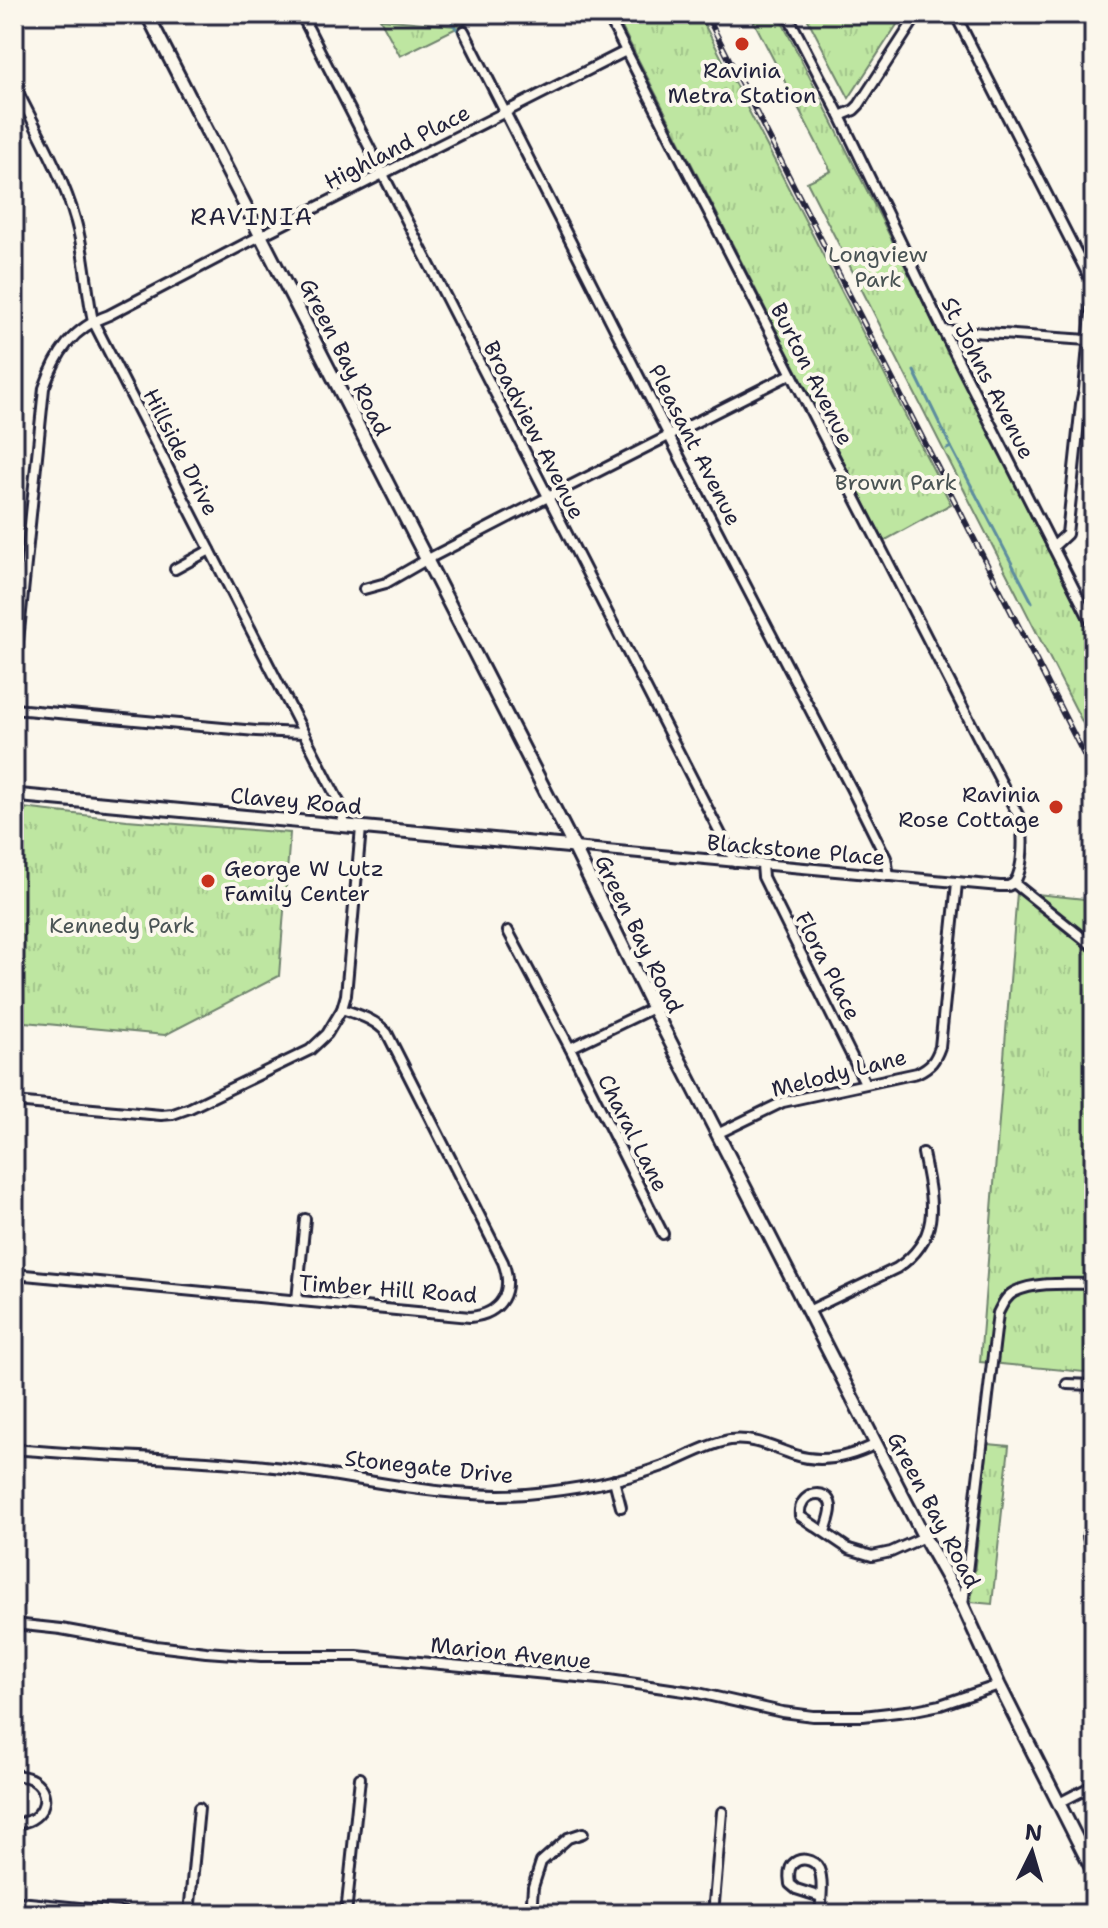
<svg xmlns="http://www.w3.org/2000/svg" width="1108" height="1928" font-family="'Shantell Sans',sans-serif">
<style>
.park{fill:url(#park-tufts);stroke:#70846e;stroke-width:2}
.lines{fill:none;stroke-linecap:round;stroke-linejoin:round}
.stream{stroke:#5d8d9f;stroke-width:3}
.minor-casing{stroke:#22223b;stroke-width:14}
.secondary-casing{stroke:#22223b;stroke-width:17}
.minor{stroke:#fbf7ec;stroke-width:8}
.secondary{stroke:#fbf7ec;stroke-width:11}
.rail-casing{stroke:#22223b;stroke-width:6}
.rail{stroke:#fbf7ec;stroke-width:3;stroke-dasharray:9;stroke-linecap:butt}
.poi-dot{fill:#c8321e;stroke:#fbf7ec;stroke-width:3}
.labels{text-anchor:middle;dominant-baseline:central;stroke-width:8;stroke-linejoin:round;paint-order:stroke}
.poi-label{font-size:22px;fill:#22223b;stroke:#fbf7ec}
.street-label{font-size:22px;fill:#22223b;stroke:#fbf7ec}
.park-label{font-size:22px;fill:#495354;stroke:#fbf7ec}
.neighbourhood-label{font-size:24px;letter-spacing:2px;fill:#22223b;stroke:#fbf7ec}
</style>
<defs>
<pattern id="park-tufts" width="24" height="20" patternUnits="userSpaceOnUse" patternTransform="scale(2)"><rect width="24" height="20" fill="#bee6a1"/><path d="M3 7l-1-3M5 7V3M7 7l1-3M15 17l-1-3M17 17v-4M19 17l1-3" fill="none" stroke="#a3c58c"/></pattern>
</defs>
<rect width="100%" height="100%" fill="#fbf7ec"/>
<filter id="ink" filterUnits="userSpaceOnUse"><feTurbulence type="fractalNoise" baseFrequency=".0125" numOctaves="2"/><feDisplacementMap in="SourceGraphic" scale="16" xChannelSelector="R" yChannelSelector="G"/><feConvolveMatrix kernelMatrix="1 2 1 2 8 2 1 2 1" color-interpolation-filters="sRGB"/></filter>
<g filter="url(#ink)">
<g class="park">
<polygon points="615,14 699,14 951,504 884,541"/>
<polygon points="750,14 778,14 1094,641 1094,745 807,182 831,171"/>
<polygon points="805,14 904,14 849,98"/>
<polygon points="456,15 469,17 471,21 400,56 380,19 455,26"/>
<polygon points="14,807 127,820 290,833 279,976 165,1035 14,1021"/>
<polygon points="1017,892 1094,900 1094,1373 980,1362"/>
<polygon points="988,1444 1009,1446 992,1604 971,1602"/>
</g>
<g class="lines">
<g class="stream">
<polyline points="452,23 460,33"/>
<polyline points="914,371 951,447"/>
<polyline points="947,449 951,447 1032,602"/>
</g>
<defs>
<g id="minor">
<polyline points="301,14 735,862"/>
<path d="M 607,14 L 1020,819 C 1024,834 1024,870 1014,883"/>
<polyline points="787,14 840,116 943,330 1094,628"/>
<polyline points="955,14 1093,285"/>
<polyline points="464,31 706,509 853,792 886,858 889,876"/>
<path d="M 14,84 C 36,129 62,173 76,222 C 85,254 86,288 93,321 L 340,804 L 344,826"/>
<polyline points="840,116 854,110 859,105 918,14"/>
<polyline points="943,330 1088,340"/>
<polyline points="1053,547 1067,534 1081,404 1084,390 1094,280"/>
<polyline points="175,569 210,550"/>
<polyline points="364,589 386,583 426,560 548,497 791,374"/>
<path d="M 14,680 L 44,388 C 56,354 72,328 109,315 L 260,236 L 626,51"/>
<polyline points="14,709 256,731 303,733"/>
<polyline points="574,847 1000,886 1008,886 1014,883"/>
<polyline points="762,865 763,877 865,1083"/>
<polyline points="1014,883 1094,947"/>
<polyline points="508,931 570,1048 663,1234"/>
<polyline points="570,1048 653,1008"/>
<polyline points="14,1102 161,1115 173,1114 190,1108 310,1050 327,1034 342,1009 346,995 361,828"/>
<path d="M 717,1134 L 783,1102 L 917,1073 C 931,1066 935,1061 940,1047 L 957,883"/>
<path d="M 14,1274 L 470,1317 C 502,1314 514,1291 503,1262 L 387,1033 C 375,1019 359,1015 342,1009"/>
<polyline points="297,1300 305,1219"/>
<path d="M 808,1311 L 897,1268 C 943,1237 932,1200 923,1153"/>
<polyline points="1067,1384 1094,1385"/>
<path d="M 14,1449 C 100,1457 187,1457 274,1467 C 356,1476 444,1500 526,1494 C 573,1490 619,1482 663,1466 C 685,1458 707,1444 730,1440 C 754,1437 773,1448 795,1455 C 823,1464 850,1457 876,1444"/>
<polyline points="614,1480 621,1507"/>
<path d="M 1094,1526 C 1084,1533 1088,1542 1094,1551"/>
<path d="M 825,1532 C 827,1525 832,1513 831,1506 C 828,1486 797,1492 800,1516 L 849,1549 L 872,1556 L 891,1552 L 924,1537"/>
<path d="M 963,1605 L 998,1313 C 1002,1305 1006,1296 1014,1292 C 1037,1281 1069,1284 1094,1284"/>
<polyline points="14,1624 61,1629 156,1646 206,1652 261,1656 357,1656 609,1680 698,1693 782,1712 813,1716 863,1716 915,1710 940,1705 999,1685"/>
<path d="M 14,1775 C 21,1776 27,1776 33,1780 C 56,1795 41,1825 14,1823"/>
<polyline points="1059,1803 1094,1785"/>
<polyline points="189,1914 199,1808"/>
<polyline points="346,1914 360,1778"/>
<polyline points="531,1914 533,1887 541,1862 568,1838 583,1833"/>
<polyline points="713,1914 722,1812"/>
<path d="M 820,1914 C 821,1901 824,1881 819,1869 C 814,1859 800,1856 792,1865 C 788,1870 789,1878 790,1884 L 796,1889 L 821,1897"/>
</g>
<g id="secondary">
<polyline points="147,14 574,847 653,1008 876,1444 924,1537 963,1606 999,1685 1094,1873"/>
<polyline points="14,795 574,847"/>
<polyline points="14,1903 125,1914"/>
<polyline points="14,1913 21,1914"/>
</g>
</defs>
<use href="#minor" class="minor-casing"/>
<use href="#secondary" class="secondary-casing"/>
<use href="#minor" class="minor"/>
<use href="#secondary" class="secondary"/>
<defs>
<polyline id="rail" points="706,14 1094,774"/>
</defs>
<use href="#rail" class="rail-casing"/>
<use href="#rail" class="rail"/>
</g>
</g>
<g class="poi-dot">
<circle cx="742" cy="44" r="8"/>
<circle cx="1056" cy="807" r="8"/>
<circle cx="208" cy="881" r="8"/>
</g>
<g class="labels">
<g class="poi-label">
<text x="742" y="70">Ravinia<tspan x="742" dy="25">Metra Station</tspan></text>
<text x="1040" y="794" text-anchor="end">Ravinia<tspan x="1040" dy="25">Rose Cottage</tspan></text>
<text x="224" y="868" text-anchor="start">George W Lutz<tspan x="224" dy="25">Family Center</tspan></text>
</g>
<g class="street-label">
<text transform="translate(397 147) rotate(-27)">Highland Place</text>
<text transform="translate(345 357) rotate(63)">Green Bay Road</text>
<text transform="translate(812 374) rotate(63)">Burton Avenue</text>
<text transform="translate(988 378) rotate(63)">St Johns Avenue</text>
<text transform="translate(534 430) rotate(63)">Broadview Avenue</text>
<text transform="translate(695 445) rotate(63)">Pleasant Avenue</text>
<text transform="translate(181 452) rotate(63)">Hillside Drive</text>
<text transform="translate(296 801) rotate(5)">Clavey Road</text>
<text transform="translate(796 850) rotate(5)">Blackstone Place</text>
<text transform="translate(639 934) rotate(64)">Green Bay Road</text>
<text transform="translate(828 966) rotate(63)">Flora Place</text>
<text transform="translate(839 1073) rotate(-14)">Melody Lane</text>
<text transform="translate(633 1133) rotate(63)">Charal Lane</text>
<text transform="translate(388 1289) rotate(4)">Timber Hill Road</text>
<text transform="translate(429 1467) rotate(6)">Stonegate Drive</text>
<text transform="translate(934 1510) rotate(62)">Green Bay Road</text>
<text transform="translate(511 1653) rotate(6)">Marion Avenue</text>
</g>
<g class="park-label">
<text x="878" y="254">Longview<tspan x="878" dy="25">Park</tspan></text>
<text x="896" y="482">Brown Park</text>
<text x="122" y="925">Kennedy Park</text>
</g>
<g class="neighbourhood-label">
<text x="252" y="217">RAVINIA</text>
</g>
</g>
<rect width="1108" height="1928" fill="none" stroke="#fbf7ec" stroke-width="48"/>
<rect x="24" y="24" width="1060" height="1880" fill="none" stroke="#22223b" stroke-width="3" filter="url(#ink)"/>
<g transform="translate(1032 1852) rotate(5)" stroke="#fbf7ec" stroke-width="6" paint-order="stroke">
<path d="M0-6L14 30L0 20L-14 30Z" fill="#22223b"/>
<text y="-12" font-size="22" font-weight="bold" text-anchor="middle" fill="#22223b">N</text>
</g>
</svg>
